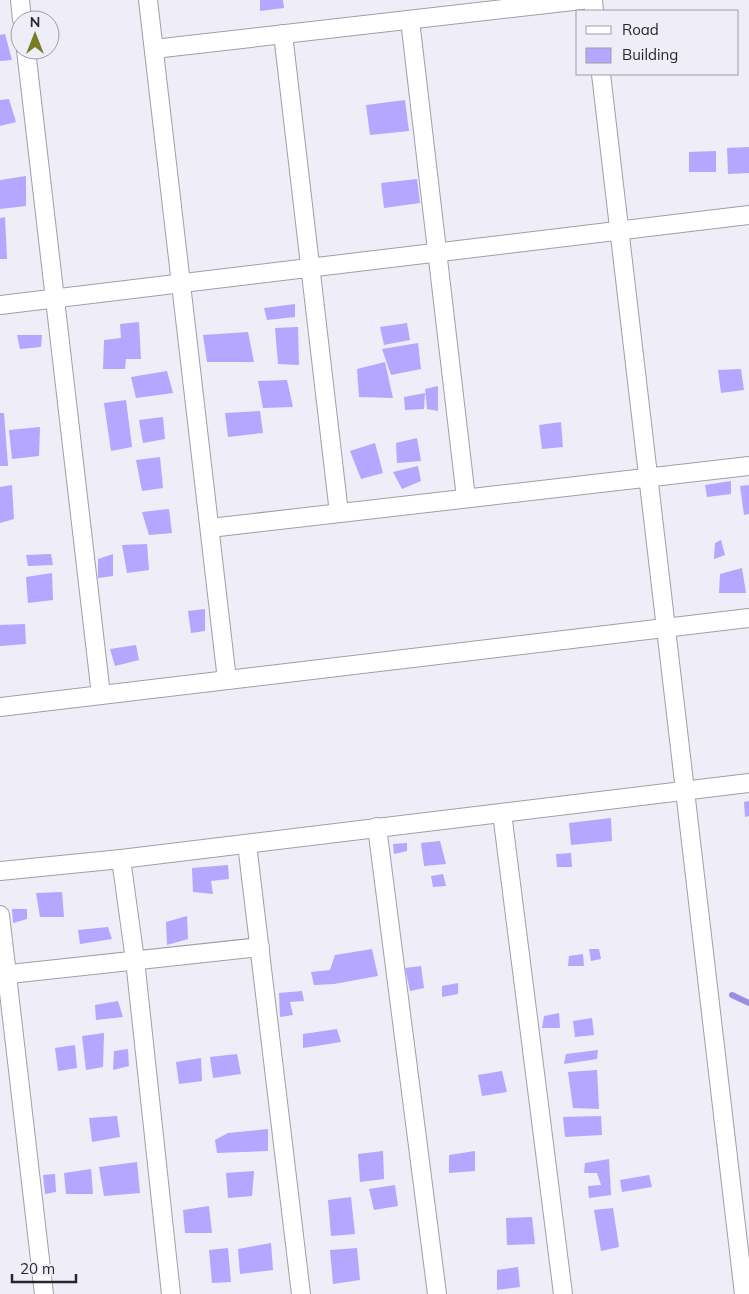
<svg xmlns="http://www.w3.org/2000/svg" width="749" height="1294" font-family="Mulish,sans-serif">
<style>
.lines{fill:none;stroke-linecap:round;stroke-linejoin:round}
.stream{stroke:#9c8ce3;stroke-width:6}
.building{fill:#b5a6ff}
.street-casing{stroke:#a09fa9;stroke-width:20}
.street{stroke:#fff;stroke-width:18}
</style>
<rect width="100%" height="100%" fill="#eeedf8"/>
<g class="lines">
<polyline class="stream" points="732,995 749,1003"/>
</g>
<g class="building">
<polygon points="260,0 283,0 284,8 260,11"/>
<polygon points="5,34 12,60 0,61 0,35"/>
<polygon points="9,99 16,122 0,126 0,100"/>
<polygon points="405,100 409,131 370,135 366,105"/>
<polygon points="749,147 749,173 728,174 727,148"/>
<polygon points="716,151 716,172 689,172 689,152"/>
<polygon points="26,176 26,206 0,209 0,180"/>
<polygon points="417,179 420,203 384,208 381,183"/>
<polygon points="5,217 7,259 0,259 0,218"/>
<polygon points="295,304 295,317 267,320 264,308"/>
<polygon points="139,322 141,359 126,359 125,369 103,369 104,340 121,338 120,324"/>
<polygon points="407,323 410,340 384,345 380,327"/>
<polygon points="298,327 299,365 278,364 275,328"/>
<polygon points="248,332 254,362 207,362 203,335"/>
<polygon points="17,335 42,335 41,347 20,349"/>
<polygon points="418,343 421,369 391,375 382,349"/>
<polygon points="385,362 393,398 359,397 357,369"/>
<polygon points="741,369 744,390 721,393 718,370"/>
<polygon points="167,371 173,393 136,398 131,377"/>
<polygon points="287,380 293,407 263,408 258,381"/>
<polygon points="438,386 438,411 427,409 425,389"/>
<polygon points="425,393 424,409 405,410 404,397"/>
<polygon points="126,400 132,447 111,451 104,403"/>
<polygon points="260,411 263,433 228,437 225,413"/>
<polygon points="0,413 4,413 8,466 0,466"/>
<polygon points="163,417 165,439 143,443 139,420"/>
<polygon points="561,422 563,447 542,449 539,425"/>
<polygon points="40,427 39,456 12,459 9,430"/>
<polygon points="417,438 421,461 397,463 396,443"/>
<polygon points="375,443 383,473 361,479 350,451"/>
<polygon points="160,457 163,488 142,491 136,460"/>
<polygon points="418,466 421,481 402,489 393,472"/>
<polygon points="731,481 731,494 707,497 705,485"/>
<polygon points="12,485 14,519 0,523 0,487"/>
<polygon points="749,485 749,514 744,515 740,486"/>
<polygon points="169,509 172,533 149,535 142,512"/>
<polygon points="721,540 725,555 714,559 715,543"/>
<polygon points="147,544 149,570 127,573 122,545"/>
<polygon points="51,554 53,565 28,566 26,555"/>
<polygon points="113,554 113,576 98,578 98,559"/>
<polygon points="742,568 746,593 719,593 720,574"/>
<polygon points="52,573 53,600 28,603 26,577"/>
<polygon points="205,609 205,631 191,633 188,611"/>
<polygon points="25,624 26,644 0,646 0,625"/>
<polygon points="136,645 139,660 115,666 110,649"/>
<polygon points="749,801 749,816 745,817 744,802"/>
<polygon points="611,818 612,841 571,845 569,823"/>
<polygon points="440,841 446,864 424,866 421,843"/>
<polygon points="407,843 407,851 394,854 393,844"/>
<polygon points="571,853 572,867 557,867 556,854"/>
<polygon points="228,865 229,879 211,881 213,894 193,892 192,868"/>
<polygon points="443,874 446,886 433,887 431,876"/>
<polygon points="62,892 64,917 40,917 36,893"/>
<polygon points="12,909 27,909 27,919 13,923"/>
<polygon points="187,916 188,939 167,945 166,922"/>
<polygon points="108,927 112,939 80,944 78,930"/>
<polygon points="372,949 378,976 334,984 314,985 311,972 330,970 335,955"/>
<polygon points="589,949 599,949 601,959 591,961"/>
<polygon points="583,954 584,966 568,966 569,956"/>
<polygon points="421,966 424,988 410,991 405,968"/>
<polygon points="458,983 458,994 442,997 442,986"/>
<polygon points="302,991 304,1001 290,1002 293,1015 280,1017 279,993"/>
<polygon points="118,1001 123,1017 96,1020 95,1005"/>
<polygon points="559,1013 560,1028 542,1028 544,1016"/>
<polygon points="592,1018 594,1035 575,1037 573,1021"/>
<polygon points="337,1029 341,1042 303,1048 303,1034"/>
<polygon points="104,1033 103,1067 86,1070 82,1036"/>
<polygon points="75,1045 77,1068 58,1071 55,1048"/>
<polygon points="128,1049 129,1066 113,1070 114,1051"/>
<polygon points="598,1050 597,1059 564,1064 566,1054"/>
<polygon points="237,1054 241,1074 213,1078 210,1057"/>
<polygon points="201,1058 202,1081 179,1084 176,1062"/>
<polygon points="597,1070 599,1109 573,1108 568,1072"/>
<polygon points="502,1071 507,1092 482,1096 478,1075"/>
<polygon points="117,1116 120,1137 92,1142 89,1118"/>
<polygon points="601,1116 602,1135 565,1137 563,1117"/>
<polygon points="268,1129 268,1151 217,1153 215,1140 228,1133"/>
<polygon points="383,1151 384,1179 360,1182 358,1154"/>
<polygon points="475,1151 475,1171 449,1173 449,1155"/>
<polygon points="609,1159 611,1195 589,1198 588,1186 601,1185 597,1173 584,1173 585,1163"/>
<polygon points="137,1162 140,1193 104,1196 99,1167"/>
<polygon points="91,1169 93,1194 66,1194 64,1173"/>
<polygon points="254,1171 252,1196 228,1198 226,1173"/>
<polygon points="55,1174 56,1192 45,1194 43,1175"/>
<polygon points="649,1175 652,1187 622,1192 620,1180"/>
<polygon points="395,1185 398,1206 374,1210 369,1189"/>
<polygon points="351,1197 355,1234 331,1236 328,1200"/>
<polygon points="209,1206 212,1233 185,1233 183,1210"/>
<polygon points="613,1208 619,1247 601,1251 594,1210"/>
<polygon points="532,1217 535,1244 507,1245 506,1218"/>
<polygon points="271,1243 273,1270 240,1274 238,1249"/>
<polygon points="228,1248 231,1282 212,1283 209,1250"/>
<polygon points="357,1248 360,1280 333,1284 330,1250"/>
<polygon points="518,1267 520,1287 497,1290 497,1270"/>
</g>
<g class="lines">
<defs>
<g id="street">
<polyline points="20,0 22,20"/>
<polyline points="148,0 227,680"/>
<polyline points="593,0 594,11"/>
<polyline points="410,20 466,498"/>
<polyline points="283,34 339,513"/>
<polyline points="154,49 582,0"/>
<polyline points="26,50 101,695"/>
<polyline points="601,74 744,1294"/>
<polyline points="0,305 749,215"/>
<polyline points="210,528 749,466"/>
<polyline points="0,707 749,618"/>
<polyline points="502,813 563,1294"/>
<polyline points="377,827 437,1294"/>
<polyline points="247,844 301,1294"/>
<polyline points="121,859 135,960 171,1294"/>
<polyline points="0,871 121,859 749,783"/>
<polyline points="0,915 44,1294"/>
<polyline points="0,975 260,947"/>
</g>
</defs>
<use href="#street" class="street-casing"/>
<use href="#street" class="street"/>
</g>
<rect x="576" y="10" width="162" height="65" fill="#eeedf8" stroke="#9f9ea6"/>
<rect x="586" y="26" width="25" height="8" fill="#ffffff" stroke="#9f9ea6"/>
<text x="622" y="35" font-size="15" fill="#28282c">Road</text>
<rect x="586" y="48" width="25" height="15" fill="#b5a6ff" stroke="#9f9ea6"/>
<text x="622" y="60" font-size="15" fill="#28282c">Building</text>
<g transform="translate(35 35)"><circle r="24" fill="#eeedf8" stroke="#9f9ea6"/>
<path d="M0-4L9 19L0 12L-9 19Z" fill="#797c24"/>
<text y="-8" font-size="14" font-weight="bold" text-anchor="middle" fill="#28282c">N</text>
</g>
<path d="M12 1274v8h64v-8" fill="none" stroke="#28282c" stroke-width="2.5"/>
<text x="20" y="1274" font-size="15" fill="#28282c" stroke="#eeedf8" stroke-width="4" paint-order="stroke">20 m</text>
</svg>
